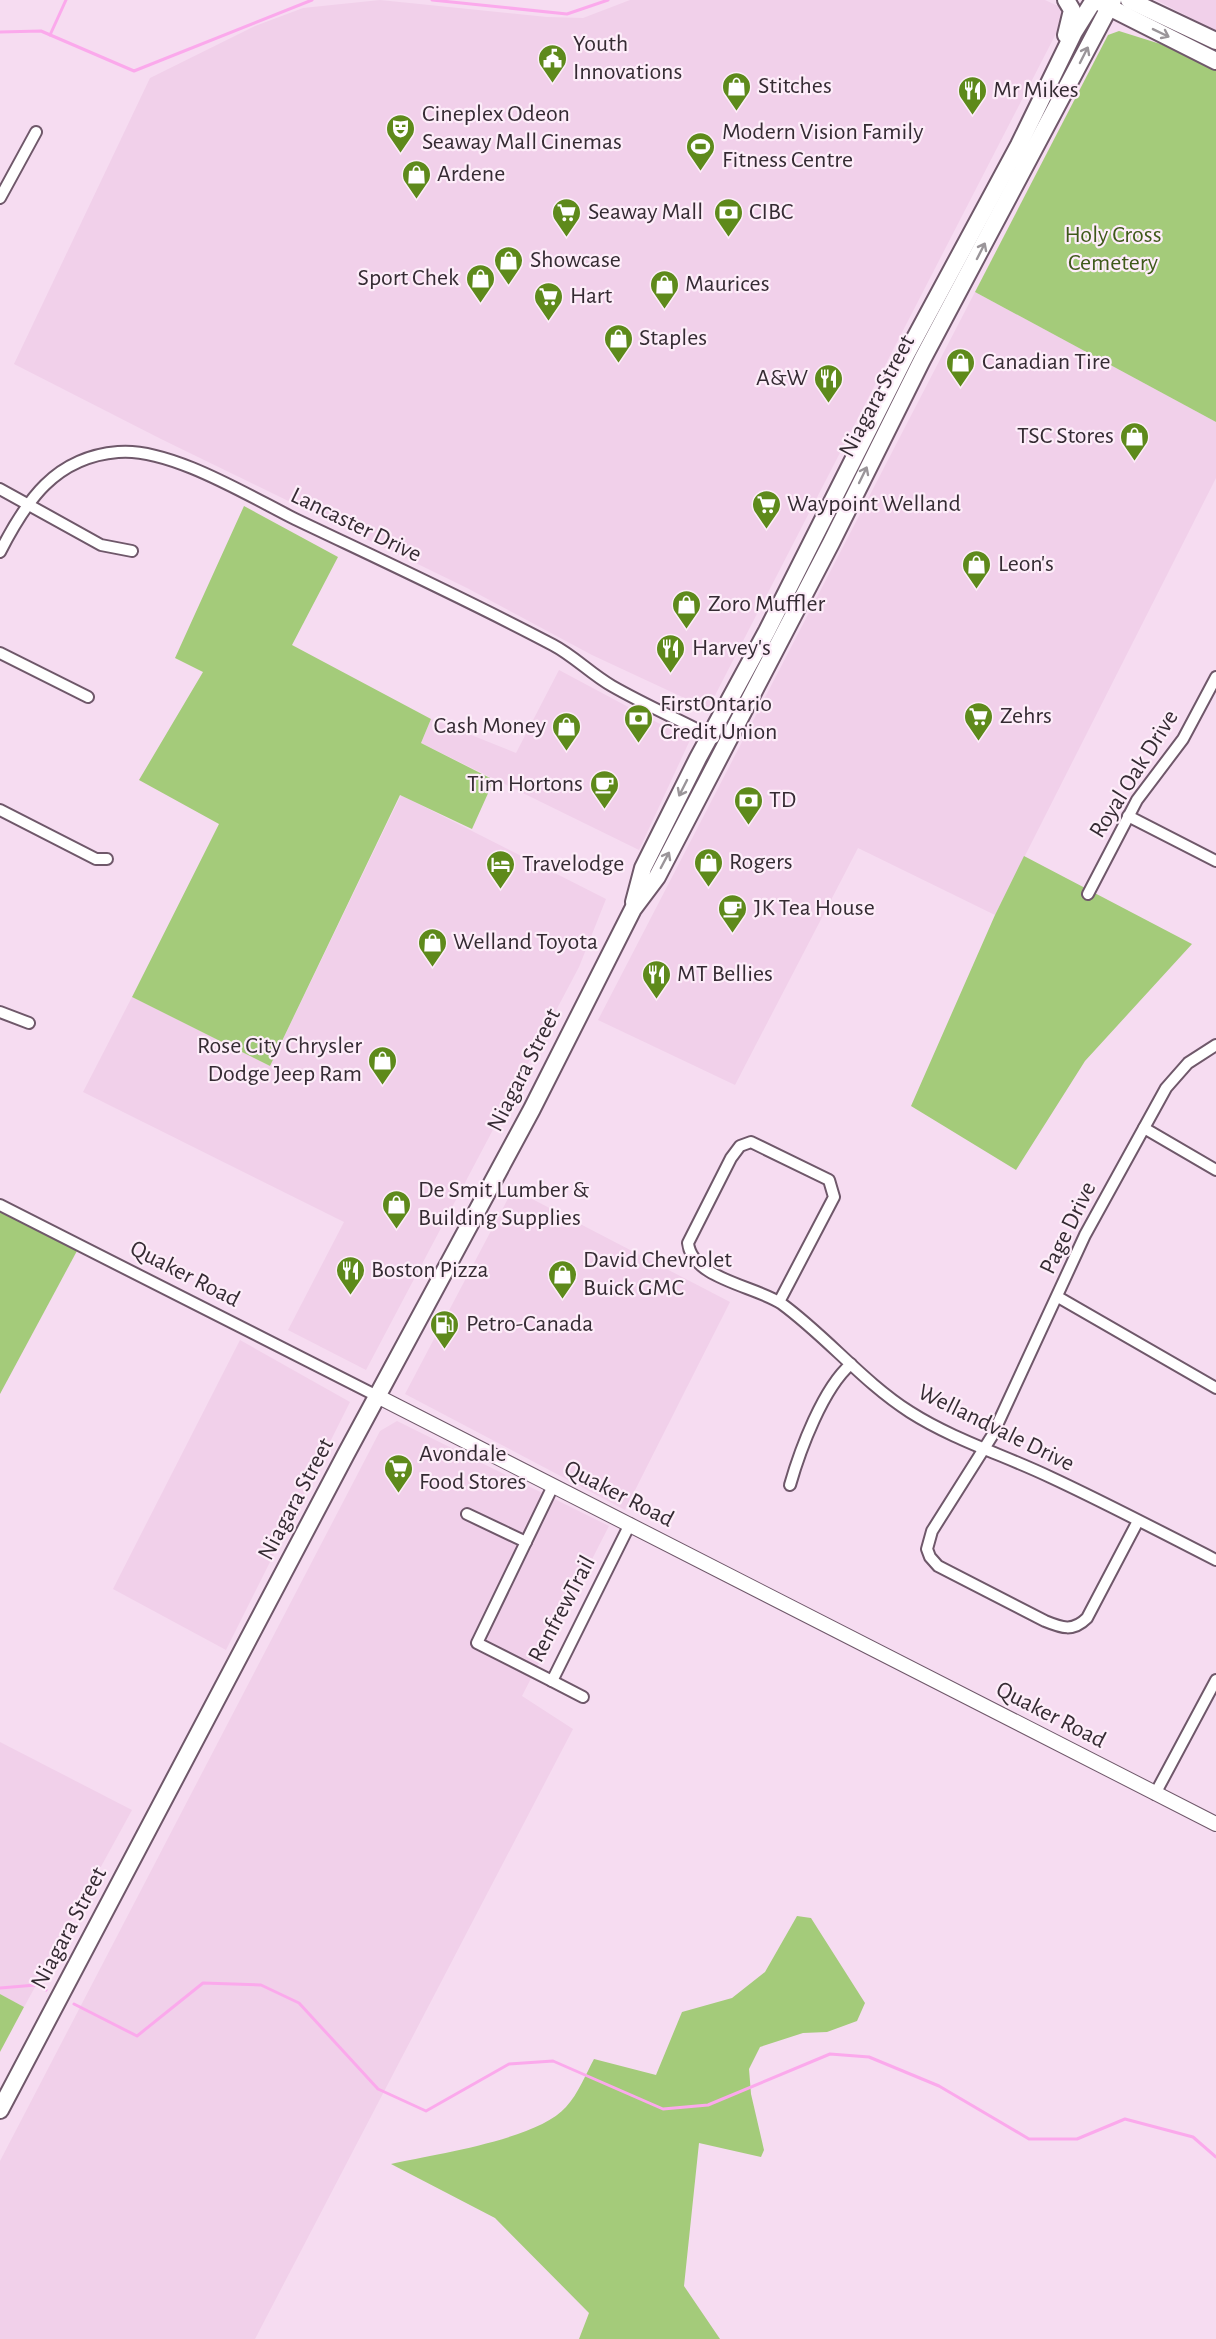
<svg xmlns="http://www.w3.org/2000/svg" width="1216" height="2339" font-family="'Alegreya Sans',sans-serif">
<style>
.built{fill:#f1d0ea}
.green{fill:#a4cb7a}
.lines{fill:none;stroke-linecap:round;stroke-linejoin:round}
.stream{stroke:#fba9ec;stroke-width:3}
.minor-casing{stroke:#6f586a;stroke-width:14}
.tertiary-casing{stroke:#6f586a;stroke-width:16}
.secondary-casing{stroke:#6f586a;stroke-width:20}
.minor{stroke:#fff;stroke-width:10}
.tertiary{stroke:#fff;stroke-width:14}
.secondary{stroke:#fff;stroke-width:16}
.oneway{stroke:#9a9599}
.labels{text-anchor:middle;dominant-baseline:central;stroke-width:4.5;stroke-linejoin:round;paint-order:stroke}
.poi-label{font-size:24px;fill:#352b33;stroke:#fdedf9;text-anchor:start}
.park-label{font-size:24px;fill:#3e5919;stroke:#fdedf9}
.street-label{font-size:24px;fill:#352b33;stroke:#fdedf9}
</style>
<rect width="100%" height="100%" fill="#f6dcf1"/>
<g class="built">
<polygon points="380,0 547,17 583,18 630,0 1045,0 1060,7 1063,20 708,709 592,655 467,588 161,439 14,364 150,78 255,26 303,8"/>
<polygon points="1156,0 1216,0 1216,31"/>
<polygon points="975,292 1216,422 1216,478 995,915 858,848 735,1085 598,1020"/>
<polygon points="559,670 690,740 639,850 421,743 431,719 516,753"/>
<polygon points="401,795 606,899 579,967 366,1370 288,1330 344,1222 83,1092 132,997 270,1066"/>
<polygon points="513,1189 730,1302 625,1510 405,1394"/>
<polygon points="240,1340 350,1402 226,1650 113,1589"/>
<polygon points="397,1421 609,1526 522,1696 573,1729 255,2339 0,2339 0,2161 380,1431"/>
<polygon points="0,1742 132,1810 24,2007 0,1994"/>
</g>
<g class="green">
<polygon points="1119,31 1170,47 1216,70 1216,422 975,292 1108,35"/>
<polygon points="244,506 338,557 292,645 431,719 421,743 494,780 472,829 400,795 270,1066 132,997 219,824 139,780 203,672 175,658"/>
<polygon points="1024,856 1192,944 1085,1061 1016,1170 911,1106 995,915"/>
<polygon points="0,1212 78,1249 0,1394"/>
<path d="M 797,1916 L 811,1918 L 865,2003 L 857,2021 L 827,2032 L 803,2033 L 760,2047 L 749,2069 L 751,2094 L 764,2150 L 761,2157 L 699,2143 L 684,2286 L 720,2339 L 579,2339 L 589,2313 L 495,2218 L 391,2164 C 435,2154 537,2140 566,2107 C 578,2094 586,2074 594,2059 L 656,2075 L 682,2012 L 732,1998 L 765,1972 Z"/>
<polygon points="0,1994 24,2007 0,2052"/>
</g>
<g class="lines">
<g class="stream">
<polyline points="432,0 567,14 608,0"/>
<polyline points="0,32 41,31 134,71 312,0"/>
<polyline points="50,35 66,0"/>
<polyline points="0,1988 36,1985 46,1990"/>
<polyline points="74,2004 137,2036 203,1983 261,1985 299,2003 378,2089 426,2111 509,2064 553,2061 663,2109 708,2105 830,2054 869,2057 939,2086 1029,2139 1077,2139 1125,2119 1193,2137 1216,2157"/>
</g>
<defs>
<g id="minor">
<polyline points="0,198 36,132"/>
<polyline points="0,489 101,545 132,551"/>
<path d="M 0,552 C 26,501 55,457 118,452 C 169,447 249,496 295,519 C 381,560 468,600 553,645 C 574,656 591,674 612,686 C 645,705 680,720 714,738"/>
<polyline points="0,653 88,697"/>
<polyline points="0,810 96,859 107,859"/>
<polyline points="1128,816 1216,861"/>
<polyline points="1088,894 1137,800 1183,739 1216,677"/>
<polyline points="0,1012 29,1023"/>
<polyline points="1144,1128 1216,1170"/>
<polyline points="0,1205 377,1396"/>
<polyline points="1058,1297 1216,1388"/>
<path d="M 779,1302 L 834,1197 L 829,1180 L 751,1142 L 740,1146 L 731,1158 L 688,1243 C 692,1279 756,1286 782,1304 C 827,1337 863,1382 910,1412 C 954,1440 1004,1455 1050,1477 C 1106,1503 1161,1532 1216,1560"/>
<path d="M 790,1485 C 800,1450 823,1388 851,1364"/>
<polyline points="553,1486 477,1643 552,1681 630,1524"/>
<polyline points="467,1514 526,1542"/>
<path d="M 1138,1521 L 1087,1618 C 1073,1632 1062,1628 1045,1621 L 938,1566 L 930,1557 L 927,1549 L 932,1531 L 992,1436 L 1085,1235 L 1166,1088 L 1188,1063 L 1216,1045"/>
<polyline points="552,1681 583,1697"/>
<polyline points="1155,1794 1216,1680"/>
</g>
<polyline id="tertiary" points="377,1396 1216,1824"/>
<g id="secondary">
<polyline points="1129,0 1216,41"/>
<polyline points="1099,2 1216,61"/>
<polyline points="1066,35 1072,10 1066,0"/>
<polyline points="634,902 643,868 698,758 767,631 907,353 1019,145 1074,32 1094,0"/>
<polyline points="0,2110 346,1454 532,1109 633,909 657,877 831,543 922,360 1113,0"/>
</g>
</defs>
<use href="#minor" class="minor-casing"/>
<use href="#tertiary" class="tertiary-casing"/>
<use href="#secondary" class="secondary-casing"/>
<use href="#minor" class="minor"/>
<use href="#tertiary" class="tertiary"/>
<use href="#secondary" class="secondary"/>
</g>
<defs><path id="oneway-shaft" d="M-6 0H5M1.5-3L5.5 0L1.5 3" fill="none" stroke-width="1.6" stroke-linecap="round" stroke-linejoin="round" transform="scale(1.5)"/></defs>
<g class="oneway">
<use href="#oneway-shaft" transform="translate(1161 33) rotate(26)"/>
<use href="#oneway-shaft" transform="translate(1084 55) rotate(-63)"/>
<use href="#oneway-shaft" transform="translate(981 251) rotate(-63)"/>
<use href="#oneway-shaft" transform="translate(863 475) rotate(-64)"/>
<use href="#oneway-shaft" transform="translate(683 788) rotate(117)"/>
<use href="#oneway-shaft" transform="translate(665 860) rotate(-62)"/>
</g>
<defs>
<symbol id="civic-pin" viewBox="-11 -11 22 30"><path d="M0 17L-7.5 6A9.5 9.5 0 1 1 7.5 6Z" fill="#5e8a1b" stroke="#fdedf9"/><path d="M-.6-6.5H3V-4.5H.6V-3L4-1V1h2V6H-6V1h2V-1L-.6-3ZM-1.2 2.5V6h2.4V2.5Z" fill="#fff"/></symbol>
<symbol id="shop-pin" viewBox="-11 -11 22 30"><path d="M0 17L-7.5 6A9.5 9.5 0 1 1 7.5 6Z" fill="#5e8a1b" stroke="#fdedf9"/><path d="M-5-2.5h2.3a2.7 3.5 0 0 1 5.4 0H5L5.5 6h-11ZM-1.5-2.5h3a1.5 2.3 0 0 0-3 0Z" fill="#fff"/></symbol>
<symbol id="restaurant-pin" viewBox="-11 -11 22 30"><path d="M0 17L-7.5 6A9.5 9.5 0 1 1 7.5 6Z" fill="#5e8a1b" stroke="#fdedf9"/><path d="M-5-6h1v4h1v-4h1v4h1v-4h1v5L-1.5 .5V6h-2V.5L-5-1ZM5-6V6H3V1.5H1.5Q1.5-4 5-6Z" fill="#fff"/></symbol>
<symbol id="theatre-pin" viewBox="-11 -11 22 30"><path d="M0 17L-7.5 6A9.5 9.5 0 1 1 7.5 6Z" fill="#5e8a1b" stroke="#fdedf9"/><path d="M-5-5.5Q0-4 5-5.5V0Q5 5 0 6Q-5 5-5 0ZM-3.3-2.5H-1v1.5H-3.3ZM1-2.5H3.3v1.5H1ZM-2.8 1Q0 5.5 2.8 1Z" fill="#fff"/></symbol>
<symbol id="stadium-pin" viewBox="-11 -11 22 30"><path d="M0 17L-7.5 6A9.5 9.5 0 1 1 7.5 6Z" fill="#5e8a1b" stroke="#fdedf9"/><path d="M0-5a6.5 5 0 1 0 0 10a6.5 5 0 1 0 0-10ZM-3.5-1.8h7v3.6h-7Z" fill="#fff"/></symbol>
<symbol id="supermarket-pin" viewBox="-11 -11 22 30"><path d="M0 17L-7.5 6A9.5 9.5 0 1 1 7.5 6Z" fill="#5e8a1b" stroke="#fdedf9"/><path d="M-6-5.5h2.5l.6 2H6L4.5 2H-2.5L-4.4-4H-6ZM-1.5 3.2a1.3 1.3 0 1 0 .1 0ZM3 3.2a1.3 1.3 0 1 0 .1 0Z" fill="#fff"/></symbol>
<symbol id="bank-pin" viewBox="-11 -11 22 30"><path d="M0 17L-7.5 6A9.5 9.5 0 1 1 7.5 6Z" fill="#5e8a1b" stroke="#fdedf9"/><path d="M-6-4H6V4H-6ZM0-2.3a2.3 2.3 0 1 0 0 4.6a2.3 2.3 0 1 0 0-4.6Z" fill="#fff"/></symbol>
<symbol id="cafe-pin" viewBox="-11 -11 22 30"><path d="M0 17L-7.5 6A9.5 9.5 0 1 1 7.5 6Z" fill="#5e8a1b" stroke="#fdedf9"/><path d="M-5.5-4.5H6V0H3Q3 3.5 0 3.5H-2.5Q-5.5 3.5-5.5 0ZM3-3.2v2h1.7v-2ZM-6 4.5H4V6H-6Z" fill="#fff"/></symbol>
<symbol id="hotel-pin" viewBox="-11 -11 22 30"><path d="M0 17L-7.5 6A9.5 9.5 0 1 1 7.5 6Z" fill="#5e8a1b" stroke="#fdedf9"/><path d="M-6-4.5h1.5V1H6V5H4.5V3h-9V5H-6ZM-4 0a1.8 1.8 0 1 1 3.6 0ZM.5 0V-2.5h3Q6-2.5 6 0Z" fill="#fff"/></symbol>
<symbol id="fuel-pin" viewBox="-11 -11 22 30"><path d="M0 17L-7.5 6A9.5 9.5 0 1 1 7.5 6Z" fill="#5e8a1b" stroke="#fdedf9"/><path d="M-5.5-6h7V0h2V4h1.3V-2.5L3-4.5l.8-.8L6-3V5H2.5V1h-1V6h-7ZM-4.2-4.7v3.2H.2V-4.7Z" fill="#fff"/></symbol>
</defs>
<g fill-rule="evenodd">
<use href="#civic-pin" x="536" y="42" width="33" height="45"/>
<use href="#shop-pin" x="720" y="70" width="33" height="45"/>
<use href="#restaurant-pin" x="956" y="74" width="33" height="45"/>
<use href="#theatre-pin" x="384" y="112" width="33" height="45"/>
<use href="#stadium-pin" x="684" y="130" width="33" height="45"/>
<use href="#shop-pin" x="400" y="158" width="33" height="45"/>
<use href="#supermarket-pin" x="550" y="196" width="33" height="45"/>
<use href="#bank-pin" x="712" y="196" width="33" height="45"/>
<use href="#shop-pin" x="492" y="244" width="33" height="45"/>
<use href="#shop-pin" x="464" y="262" width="33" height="45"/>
<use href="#shop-pin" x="648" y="268" width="33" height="45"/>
<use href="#supermarket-pin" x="532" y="280" width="33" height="45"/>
<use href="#shop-pin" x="602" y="322" width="33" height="45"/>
<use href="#shop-pin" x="944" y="346" width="33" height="45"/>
<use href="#restaurant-pin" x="812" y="362" width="33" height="45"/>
<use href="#shop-pin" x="1118" y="420" width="33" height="45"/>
<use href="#supermarket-pin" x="750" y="488" width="33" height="45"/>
<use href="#shop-pin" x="960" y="548" width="33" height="45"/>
<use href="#shop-pin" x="670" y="588" width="33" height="45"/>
<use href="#restaurant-pin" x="654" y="632" width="33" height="45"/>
<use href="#supermarket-pin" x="962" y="700" width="33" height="45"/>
<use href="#bank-pin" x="622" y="702" width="33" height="45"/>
<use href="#shop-pin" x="550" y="710" width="33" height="45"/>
<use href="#cafe-pin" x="588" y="768" width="33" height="45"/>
<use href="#bank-pin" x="732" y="784" width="33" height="45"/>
<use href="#shop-pin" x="692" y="846" width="33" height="45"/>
<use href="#hotel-pin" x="484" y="848" width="33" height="45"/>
<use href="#cafe-pin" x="716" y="892" width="33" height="45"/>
<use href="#shop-pin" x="416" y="926" width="33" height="45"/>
<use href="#restaurant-pin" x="640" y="958" width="33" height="45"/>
<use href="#shop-pin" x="366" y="1044" width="33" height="45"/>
<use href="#shop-pin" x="380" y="1188" width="33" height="45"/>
<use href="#restaurant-pin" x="334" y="1254" width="33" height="45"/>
<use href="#shop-pin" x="546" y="1258" width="33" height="45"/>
<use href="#fuel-pin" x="428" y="1308" width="33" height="45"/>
<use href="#supermarket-pin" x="382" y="1452" width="33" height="45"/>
</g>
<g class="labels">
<g class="poi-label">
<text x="573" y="44">Youth<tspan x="573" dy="28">Innovations</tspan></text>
<text x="758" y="86">Stitches</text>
<text x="993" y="90">Mr Mikes</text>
<text x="422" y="114">Cineplex Odeon<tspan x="422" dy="28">Seaway Mall Cinemas</tspan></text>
<text x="722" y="132">Modern Vision Family<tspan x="722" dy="28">Fitness Centre</tspan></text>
<text x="437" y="174">Ardene</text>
<text x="588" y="212">Seaway Mall</text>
<text x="749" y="212">CIBC</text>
<text x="530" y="260">Showcase</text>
<text x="459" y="278" text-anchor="end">Sport Chek</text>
<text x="685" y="284">Maurices</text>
<text x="570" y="296">Hart</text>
<text x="639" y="338">Staples</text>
<text x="982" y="362">Canadian Tire</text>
<text x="808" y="378" text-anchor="end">A&amp;W</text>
<text x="1114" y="436" text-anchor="end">TSC Stores</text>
<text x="787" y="504">Waypoint Welland</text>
<text x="998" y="564">Leon's</text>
<text x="708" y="604">Zoro Muffler</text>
<text x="692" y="648">Harvey's</text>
<text x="660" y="704">FirstOntario<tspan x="660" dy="28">Credit Union</tspan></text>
<text x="1000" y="716">Zehrs</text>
<text x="546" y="726" text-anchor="end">Cash Money</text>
<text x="583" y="784" text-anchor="end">Tim Hortons</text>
<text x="769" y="800">TD</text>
<text x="729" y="862">Rogers</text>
<text x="522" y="864">Travelodge</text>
<text x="754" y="908">JK Tea House</text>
<text x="453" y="942">Welland Toyota</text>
<text x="677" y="974">MT Bellies</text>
<text x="362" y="1046" text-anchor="end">Rose City Chrysler<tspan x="362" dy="28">Dodge Jeep Ram</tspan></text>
<text x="418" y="1190">De Smit Lumber &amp;<tspan x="418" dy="28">Building Supplies</tspan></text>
<text x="583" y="1260">David Chevrolet<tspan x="583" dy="28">Buick GMC</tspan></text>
<text x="371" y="1270">Boston Pizza</text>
<text x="466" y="1324">Petro-Canada</text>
<text x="419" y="1454">Avondale<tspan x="419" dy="28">Food Stores</tspan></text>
</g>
<g class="park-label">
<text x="1113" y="235">Holy Cross<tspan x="1113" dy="28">Cemetery</tspan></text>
</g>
<g class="street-label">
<text transform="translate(877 396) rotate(-62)">Niagara Street</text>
<text transform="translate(356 525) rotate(26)">Lancaster Drive</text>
<text transform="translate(1134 774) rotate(-58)">Royal Oak Drive</text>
<text transform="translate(524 1070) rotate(-63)">Niagara Street</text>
<text transform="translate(1068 1228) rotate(-64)">Page Drive</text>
<text transform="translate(185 1274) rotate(27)">Quaker Road</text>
<text transform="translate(996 1428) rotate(26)">Wellandvale Drive</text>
<text transform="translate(619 1494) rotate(27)">Quaker Road</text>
<text transform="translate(296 1499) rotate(-62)">Niagara Street</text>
<text transform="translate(562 1609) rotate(-62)">RenfrewTrail</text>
<text transform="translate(1051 1715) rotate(27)">Quaker Road</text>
<text transform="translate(69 1928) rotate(-62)">Niagara Street</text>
</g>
</g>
</svg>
